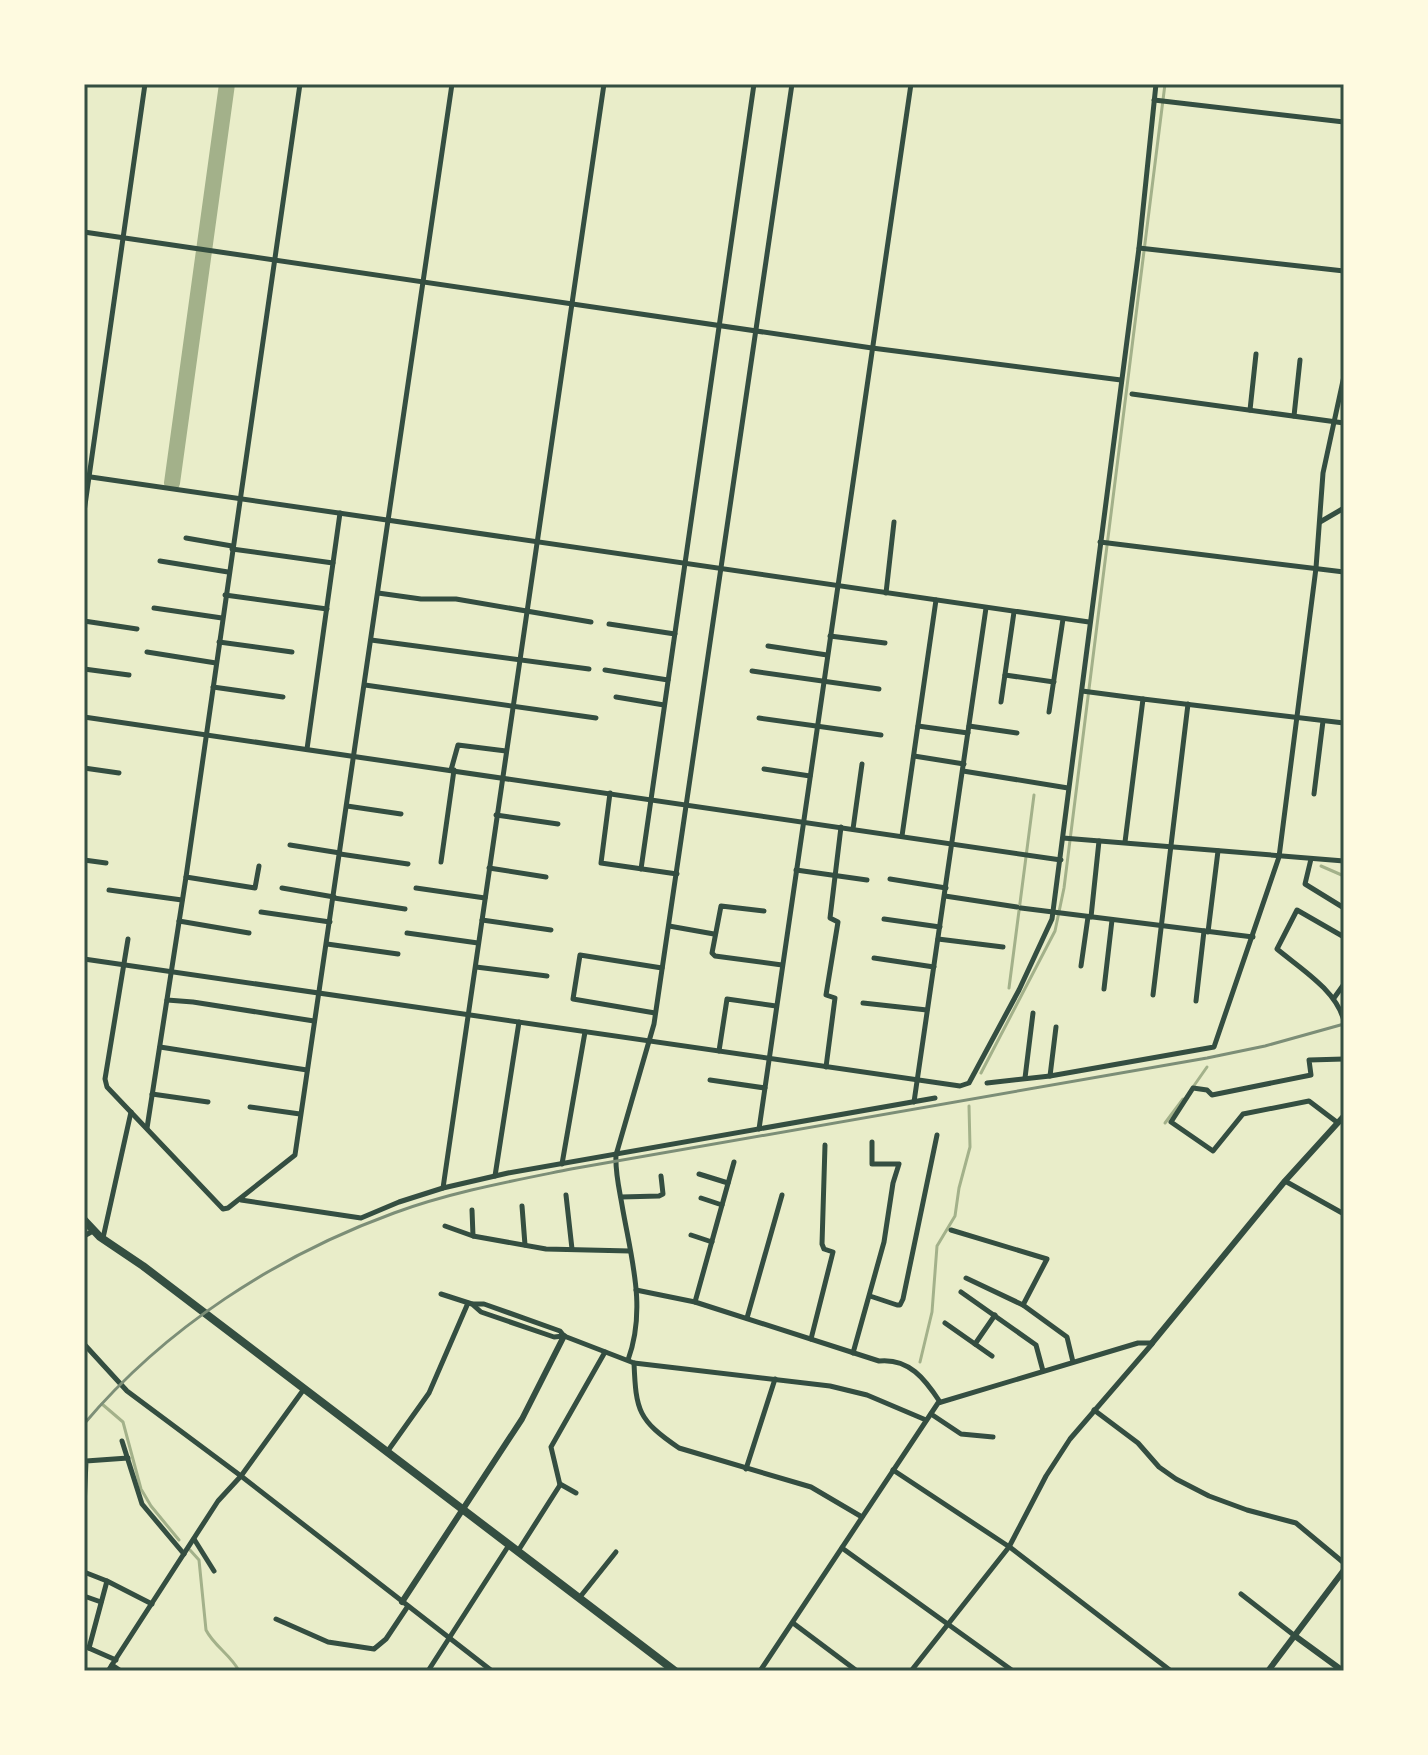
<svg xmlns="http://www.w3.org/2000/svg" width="1428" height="1755" font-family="Georgia,serif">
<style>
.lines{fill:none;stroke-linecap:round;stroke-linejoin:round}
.stream{stroke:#a3b18a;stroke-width:3}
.river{stroke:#a3b18a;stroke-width:16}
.minor{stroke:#344e41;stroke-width:5}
.tertiary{stroke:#344e41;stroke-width:6}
.trunk{stroke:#344e41;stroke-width:8}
.rail{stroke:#7c8e77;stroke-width:3}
.neatline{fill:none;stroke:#344e41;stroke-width:3}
</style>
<rect width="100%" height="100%" fill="#e9edc9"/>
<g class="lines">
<g class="stream">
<polyline points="1321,866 1344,876"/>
<polyline points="1009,988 1034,795"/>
<polyline points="981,1073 1055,931 1064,888 1165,84"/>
<polyline points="1193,1087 1207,1067"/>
<polyline points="1165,1123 1183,1099"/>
<polyline points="920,1362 932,1312 937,1246 955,1216 959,1188 970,1147 969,1106"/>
<polyline points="102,1404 123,1422 141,1489 151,1506 179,1540"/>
<path d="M 190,1550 L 199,1560 L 206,1630 C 214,1646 231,1655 239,1671"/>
</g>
<polyline class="river" points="172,483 227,84"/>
<g class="minor">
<polyline points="1154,100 1344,122"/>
<polyline points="84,232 872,348 1121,380"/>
<polyline points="1139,248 1344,271"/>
<polyline points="1132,394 1344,423"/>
<polyline points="1250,410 1256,354"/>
<polyline points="1294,416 1300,360"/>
<polyline points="84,476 1089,622"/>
<polyline points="84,512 145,84"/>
<polyline points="1320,522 1344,508"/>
<polyline points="186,538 232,546"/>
<polyline points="1100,542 1344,572"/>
<polyline points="232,549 333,563"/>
<polyline points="160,561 228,572"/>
<polyline points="378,593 421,599 456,599 591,622"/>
<polyline points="886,593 894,522"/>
<polyline points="225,595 327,609"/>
<polyline points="154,608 222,618"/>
<polyline points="84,621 137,629"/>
<polyline points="609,624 675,634"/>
<polyline points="830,636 885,643"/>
<polyline points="371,640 589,669"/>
<polyline points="219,642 292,652"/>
<polyline points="768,646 827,655"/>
<polyline points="147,652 216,663"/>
<polyline points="84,669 129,675"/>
<polyline points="605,670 668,680"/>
<polyline points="752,671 879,689"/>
<polyline points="1005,675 1054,682"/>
<polyline points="365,685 596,718"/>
<polyline points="213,687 283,697"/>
<polyline points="1082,691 1143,699"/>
<polyline points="616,697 664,705"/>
<polyline points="1001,702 1014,612"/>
<polyline points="1049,712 1063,619"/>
<polyline points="84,717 1061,860"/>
<polyline points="759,718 881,735"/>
<polyline points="918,726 968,733"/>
<polyline points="969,726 1017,733"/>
<polyline points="307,749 340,513"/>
<polyline points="914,756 964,764"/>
<polyline points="84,768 119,773"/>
<polyline points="764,769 810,776"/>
<polyline points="451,770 458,745 506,751"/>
<polyline points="963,771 1068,788"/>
<polyline points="610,793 601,863 677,874"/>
<polyline points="1314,794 1323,721"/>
<polyline points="347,806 401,814"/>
<polyline points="496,815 558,824"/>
<polyline points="853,829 862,764"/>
<polyline points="902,836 936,600"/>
<polyline points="1063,838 1344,861"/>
<polyline points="1125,842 1143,699 1344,723"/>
<polyline points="290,845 340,853"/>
<polyline points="340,854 408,864"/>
<polyline points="1311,859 1305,884 1344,908"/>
<polyline points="84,860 106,863"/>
<polyline points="441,862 454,770"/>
<polyline points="489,868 546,877"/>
<polyline points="641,869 754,84"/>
<polyline points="796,870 867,880"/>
<polyline points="186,877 255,888 259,866"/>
<polyline points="890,879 946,888"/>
<polyline points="282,888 334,897"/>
<polyline points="416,888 485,898"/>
<polyline points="109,890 182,900"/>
<polyline points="945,896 1017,907"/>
<polyline points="334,898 405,909"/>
<polyline points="1021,908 1253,937"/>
<polyline points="764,911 721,906 712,953 715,956 782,965"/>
<polyline points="261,912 330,922"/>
<polyline points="1091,917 1099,841"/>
<polyline points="884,919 940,927"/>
<polyline points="482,920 551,930"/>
<polyline points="179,921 249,933"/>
<polyline points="669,926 714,934"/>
<polyline points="1208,932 1218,851"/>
<polyline points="407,933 478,943"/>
<path d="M 1344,937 L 1297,910 L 1277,949 C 1301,969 1336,990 1344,1021"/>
<polyline points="128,939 105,1079 107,1087 223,1209 228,1208 295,1155 452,84"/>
<polyline points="938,939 1003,947"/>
<polyline points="327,944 398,954"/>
<polyline points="874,958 934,967"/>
<polyline points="84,959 960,1086 969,1083 1019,990 1052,919 1139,248 1156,84"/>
<polyline points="1081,966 1088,917"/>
<polyline points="476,967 547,976"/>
<polyline points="1104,989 1112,920"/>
<polyline points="1153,995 1188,704"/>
<polyline points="1334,998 1344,984"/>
<polyline points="167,1000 193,1002 314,1021"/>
<polyline points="1196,1001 1204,931"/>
<polyline points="863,1003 927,1010"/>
<polyline points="655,1013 573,999 580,955 662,968"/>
<polyline points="160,1047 307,1070"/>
<polyline points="719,1051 727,999 776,1006"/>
<polyline points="826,1067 835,998 826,995 838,922 830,918 841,827"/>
<polyline points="1050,1076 1056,1027"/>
<polyline points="1025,1078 1033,1013"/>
<polyline points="710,1080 765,1088"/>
<polyline points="987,1083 1050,1076 1214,1047 1279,857 1316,568 1323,473 1344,376"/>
<polyline points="152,1094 208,1102"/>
<polyline points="914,1102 986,608"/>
<polyline points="250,1107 300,1114"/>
<polyline points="1338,1123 1309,1101 1243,1114 1213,1151 1171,1122 1193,1088 1207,1090 1212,1095 1311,1075 1309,1060 1344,1059"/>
<polyline points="147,1128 186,877 300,84"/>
<polyline points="759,1129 911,84"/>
<polyline points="562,1164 585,1032"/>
<polyline points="699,1174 728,1183"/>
<polyline points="495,1176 519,1022"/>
<polyline points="1285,1181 1344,1214"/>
<polyline points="443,1188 604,84"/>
<polyline points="566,1195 572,1249"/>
<polyline points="621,1197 659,1196 663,1194 661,1176"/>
<polyline points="701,1198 722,1205"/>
<polyline points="241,1200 361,1218 399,1202 443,1188 508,1173 935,1098"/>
<polyline points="522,1206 525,1245"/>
<polyline points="472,1210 473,1236"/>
<polyline points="445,1226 473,1236 546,1249 630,1251"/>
<polyline points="951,1230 1047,1259 1023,1305"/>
<polyline points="691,1235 712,1242"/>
<polyline points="84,1236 93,1231"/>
<polyline points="103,1238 131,1112"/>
<polyline points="966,1278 1023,1305 1067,1337 1073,1362"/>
<path d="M 636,1290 L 695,1302 L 879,1361 C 909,1358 925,1379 940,1402"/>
<polyline points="961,1292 1036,1345 1043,1371"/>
<polyline points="441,1294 472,1304 481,1312 554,1337 564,1336 634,1363 830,1386 867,1395 926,1420"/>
<polyline points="870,1296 897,1305 900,1305 903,1299 937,1135"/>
<polyline points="695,1302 734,1162"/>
<polyline points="473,1304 484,1304 560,1331 564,1336"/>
<polyline points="747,1318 782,1195"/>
<polyline points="945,1323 992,1356"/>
<polyline points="811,1339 833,1252 824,1249 822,1244 825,1145"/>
<polyline points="84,1344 127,1391 241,1476 492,1671"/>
<polyline points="975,1344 995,1315"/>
<polyline points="853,1353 884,1242 893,1183 899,1164 872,1164 872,1142"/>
<path d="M 628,1360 C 647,1308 631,1258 622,1205 C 619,1188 615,1172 616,1155 L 654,1024 L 792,84"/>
<path d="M 634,1363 C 636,1411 638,1420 679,1448 L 811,1487 L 862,1517"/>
<polyline points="1094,1410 1138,1443 1159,1467 1176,1479 1209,1496 1247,1510 1296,1523 1344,1563"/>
<polyline points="931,1414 961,1434 993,1437"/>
<polyline points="122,1441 142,1504 184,1554"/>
<polyline points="387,1452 429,1393 468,1303"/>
<polyline points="746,1469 775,1379"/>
<polyline points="893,1470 1011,1548 1171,1671"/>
<polyline points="560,1484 576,1493"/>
<polyline points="84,1508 86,1461 128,1458"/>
<polyline points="194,1539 214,1571"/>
<polyline points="842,1548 1013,1671"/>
<polyline points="518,1551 560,1485 551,1447 605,1352"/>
<polyline points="84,1572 107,1581 89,1648"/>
<polyline points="107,1581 152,1604"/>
<polyline points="1241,1594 1295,1636"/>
<polyline points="84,1596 101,1602"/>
<polyline points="580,1597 616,1552"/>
<polyline points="276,1619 328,1642 374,1649 386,1639 408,1606"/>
<polyline points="793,1623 857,1671"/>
<polyline points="84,1646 116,1660"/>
<polyline points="112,1665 121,1671"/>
<polyline points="108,1671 218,1501 241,1476 304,1389"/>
<polyline points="428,1671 509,1545"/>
<polyline points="760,1671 938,1403 1138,1343 1152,1343"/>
<polyline points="911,1671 1009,1547 1046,1476 1070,1439 1152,1344"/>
</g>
<g class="tertiary">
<polyline points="1152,1343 1285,1181 1344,1116"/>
<polyline points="402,1602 522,1419 564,1336"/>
<polyline points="1295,1636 1343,1671"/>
<polyline points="1268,1671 1344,1570"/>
</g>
<polyline class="trunk" points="84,1220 100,1237 143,1266 675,1671"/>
<path class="rail" d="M 84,1424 C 165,1328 276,1256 394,1213 C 451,1192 512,1181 571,1169 L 1207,1058 L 1265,1046 L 1344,1024"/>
</g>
<rect width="1428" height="1755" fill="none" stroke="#fefae0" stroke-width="172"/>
<rect x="86" y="86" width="1256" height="1583" class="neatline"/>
</svg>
